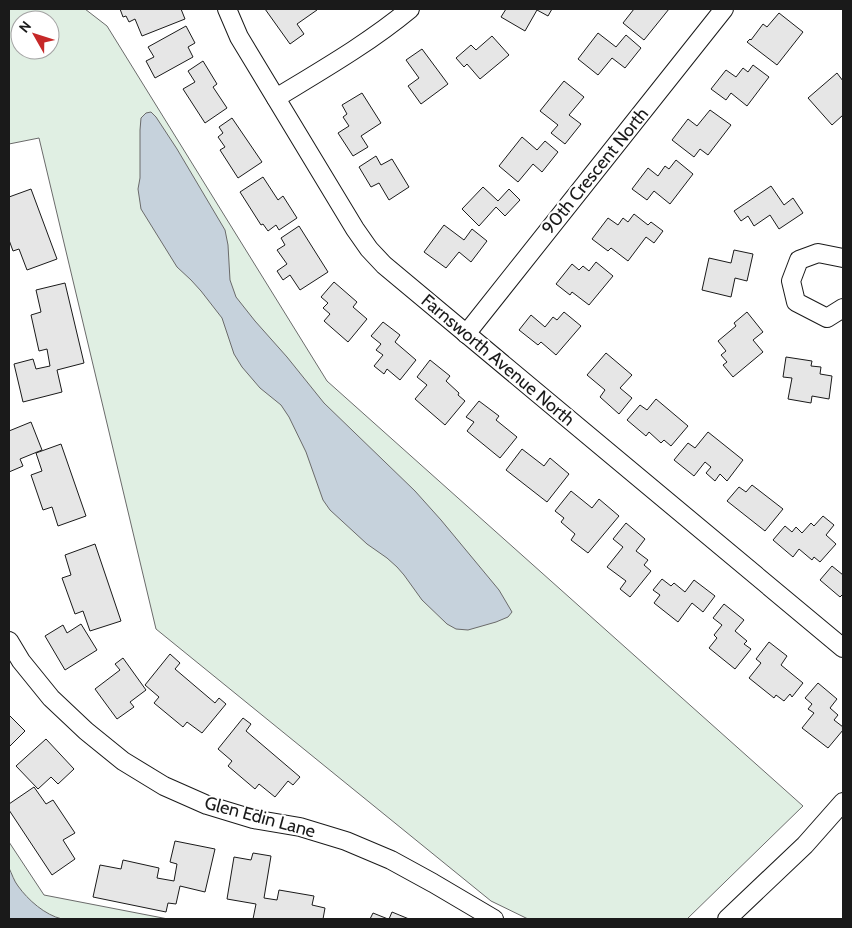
<svg xmlns="http://www.w3.org/2000/svg" width="852" height="928" font-family="Cabin,sans-serif">
<style>
.green{fill:#e0efe3;stroke:#6a6a6a;fill-rule:evenodd}
.water{fill:#c6d2dc;stroke:#6a6a6a}
.building{fill:#e6e6e6;stroke:#1a1a1a}
.lines{fill:none;stroke-linecap:round;stroke-linejoin:round}
.minor-casing{stroke:#1a1a1a;stroke-width:20}
.minor{stroke:#fff;stroke-width:18}
.labels{text-anchor:middle;dominant-baseline:central;stroke-width:4;stroke-linejoin:round;paint-order:stroke}
.street-label{font-size:18px;fill:#1a1a1a;stroke:#fff}
</style>
<rect width="100%" height="100%" fill="#fff"/>
<g class="green">
<path d="M 9,9 L 85,9 L 107,26 L 327,381 L 803,806 L 687,919 L 528,919 L 491,901 L 156,629 L 39,138 L 9,144 ZM 20,20 L 50,20 L 50,50 L 20,50 Z"/>
<polygon points="9,842 44,895 168,919 9,919"/>
</g>
<g class="water">
<polygon points="151,112 156,117 177,149 225,230 228,245 230,280 236,297 255,321 287,357 324,403 415,491 441,520 499,590 512,612 508,617 496,622 468,630 456,629 447,624 422,600 404,575 397,567 387,558 367,544 330,510 323,500 306,452 289,417 281,405 260,388 242,367 234,354 222,318 201,291 191,280 177,267 141,209 138,189 140,178 140,130 141,118 146,113"/>
<path d="M 9,868 C 12,874 14,881 18,886 C 28,900 45,915 62,919 L 9,919 Z"/>
</g>
<g class="building">
<polygon points="120,9 181,9 185,19 142,36 135,19 129,22 126,16 123,17"/>
<polygon points="265,9 317,9 317,10 297,24 304,34 290,44"/>
<polygon points="506,9 552,9 548,16 537,10 525,31 501,17"/>
<polygon points="634,9 669,9 644,40 623,23"/>
<polygon points="779,13 803,32 777,65 747,42 750,39 751,40 763,24 767,27"/>
<polygon points="186,26 195,43 188,47 193,57 155,78 146,61 154,57 148,47"/>
<polygon points="598,33 616,47 626,35 641,48 625,68 612,58 598,75 578,59"/>
<polygon points="492,36 509,55 480,79 467,64 464,67 456,58 471,45 476,50"/>
<polygon points="422,49 448,84 421,104 408,86 419,78 406,60"/>
<polygon points="203,61 217,84 213,87 227,108 205,123 183,89 195,82 188,71"/>
<polygon points="753,65 769,77 747,106 731,93 726,100 711,89 726,70 736,77 743,68 748,72"/>
<polygon points="837,73 843,81 843,115 832,125 808,98"/>
<polygon points="564,81 584,97 569,115 581,124 565,144 551,133 558,125 540,111"/>
<polygon points="362,93 381,123 361,136 368,147 353,156 338,133 349,126 343,117 347,114 342,105"/>
<polygon points="710,110 731,125 708,155 700,149 694,157 672,140 688,119 697,126"/>
<polygon points="232,118 262,162 238,178 220,150 225,147 218,137 223,133 219,127"/>
<polygon points="522,137 537,150 545,141 558,152 542,172 533,164 518,182 499,166"/>
<polygon points="376,156 381,165 392,159 409,187 389,200 379,183 371,187 359,167"/>
<polygon points="676,160 693,174 670,204 654,191 647,200 632,189 648,168 658,176 665,166 669,169"/>
<polygon points="263,177 278,200 283,196 297,218 279,230 276,225 268,231 263,224 261,225 240,192"/>
<polygon points="771,186 784,205 793,198 803,213 779,229 770,215 754,226 748,216 741,221 734,211"/>
<polygon points="483,187 498,201 509,189 520,200 505,216 496,207 479,226 462,209"/>
<polygon points="31,189 57,259 27,270 19,249 13,251 9,240 9,197"/>
<polygon points="634,214 648,225 651,222 663,231 654,243 646,237 628,261 611,248 608,251 592,239 608,218 618,225 623,218 628,222"/>
<polygon points="444,225 464,240 472,229 487,241 471,262 459,252 446,268 424,252"/>
<polygon points="299,226 328,272 300,290 290,275 283,280 277,271 287,264 277,250 285,245 281,238"/>
<polygon points="734,250 753,254 747,281 735,278 731,297 702,290 709,258 731,263"/>
<polygon points="596,262 613,276 589,305 572,292 570,295 556,284 572,264 579,270 583,266 589,271"/>
<polygon points="334,282 357,302 353,307 367,319 348,342 324,321 330,314 323,308 328,303 321,297"/>
<polygon points="65,283 84,363 57,370 62,392 23,402 14,364 33,359 36,369 50,366 47,349 39,351 31,315 41,312 36,290"/>
<polygon points="564,312 581,326 556,355 541,342 538,345 519,330 531,315 545,327 553,317 557,320"/>
<polygon points="747,312 763,332 753,340 763,352 733,377 723,365 727,362 721,355 726,351 718,341 736,326 734,323"/>
<polygon points="383,322 400,335 395,342 416,360 400,380 387,369 384,374 374,366 383,355 376,350 381,344 371,336"/>
<polygon points="606,353 632,375 620,388 632,398 619,414 600,397 605,390 587,375"/>
<polygon points="786,357 812,361 811,366 821,367 820,374 832,376 829,399 812,396 811,403 788,399 792,378 783,377"/>
<polygon points="430,360 450,376 446,381 459,393 458,395 465,401 445,425 415,399 427,385 417,377"/>
<polygon points="656,399 688,426 671,446 664,440 661,443 649,432 646,436 627,420 640,405 647,410"/>
<polygon points="479,401 499,416 496,420 517,437 500,458 467,431 474,422 466,417"/>
<polygon points="31,422 42,450 20,459 23,466 9,472 9,431"/>
<polygon points="708,432 743,460 727,481 720,474 715,481 706,473 711,467 705,462 694,476 674,460 688,443 695,448"/>
<polygon points="61,444 86,516 58,526 52,507 43,510 31,475 42,471 36,453"/>
<polygon points="522,449 544,466 550,458 569,474 547,502 506,470"/>
<polygon points="752,485 783,509 765,531 727,501 739,487 746,492"/>
<polygon points="571,491 592,508 599,499 619,516 588,553 571,540 575,534 561,522 564,518 555,511"/>
<polygon points="823,516 834,525 826,535 836,544 820,562 814,557 812,560 799,549 793,557 773,540 785,526 792,532 796,527 802,533 811,523 814,526"/>
<polygon points="626,523 645,539 636,551 648,560 644,565 651,571 630,597 620,589 626,581 607,567 623,547 613,539"/>
<polygon points="95,544 121,621 90,631 83,611 75,614 62,578 71,575 65,555"/>
<polygon points="832,566 843,575 843,594 840,597 820,580"/>
<polygon points="662,579 671,586 674,583 685,592 694,580 715,596 703,612 692,603 678,622 654,603 660,595 653,590"/>
<polygon points="724,604 744,620 735,631 747,641 744,644 751,649 735,669 709,648 717,638 714,635 722,625 713,618"/>
<polygon points="81,624 97,650 65,670 45,636 63,625 67,633"/>
<polygon points="769,642 787,656 781,665 803,683 792,697 790,694 784,701 776,695 774,698 749,678 761,663 756,659"/>
<polygon points="170,654 180,663 175,669 215,703 219,698 226,704 202,733 187,722 183,727 154,703 159,697 145,685"/>
<polygon points="123,658 146,690 130,702 134,707 117,719 95,689 120,670 115,664"/>
<polygon points="818,683 837,699 830,708 838,715 834,720 843,727 843,730 828,748 802,728 814,713 808,709 812,704 805,698"/>
<polygon points="9,715 25,731 9,747"/>
<polygon points="243,718 251,724 246,731 300,777 293,785 288,781 275,797 259,784 255,789 228,766 232,761 218,749"/>
<polygon points="46,739 74,769 58,784 51,777 38,789 16,766"/>
<polygon points="34,787 46,804 53,800 75,833 63,840 75,859 52,875 9,810 9,804"/>
<polygon points="175,841 215,849 205,892 180,886 176,904 168,903 166,912 93,897 100,865 121,869 123,860 159,868 157,878 174,881 177,864 170,862"/>
<polygon points="253,853 271,856 264,898 277,900 279,890 314,896 312,905 325,908 323,919 253,919 256,904 227,899 234,857 251,860"/>
<polygon points="392,912 409,919 389,919"/>
<polygon points="373,913 388,919 370,919"/>
</g>
<g class="lines">
<defs>
<g id="minor">
<polyline points="227,9 239,37 355,229 369,249 384,265 843,648"/>
<path d="M 276,98 C 322,70 369,43 410,9"/>
<polyline points="843,258 818,253 799,260 791,281 796,302 827,318 843,308"/>
<polyline points="466,334 724,9"/>
<polyline points="9,641 21,661 51,698 86,731 123,761 164,786 207,805 253,819 300,827 346,841 391,860 433,883 494,919"/>
<polyline points="727,919 805,845 843,802"/>
</g>
</defs>
<use href="#minor" class="minor-casing"/>
<use href="#minor" class="minor"/>
</g>
<g class="labels">
<g class="street-label">
<text transform="translate(595 171) rotate(-51)">90th Crescent North</text>
<text transform="translate(498 360) rotate(40)">Farnsworth Avenue North</text>
<text transform="translate(260 817) rotate(15)">Glen Edin Lane</text>
</g>
</g>
<rect width="852" height="928" fill="none" stroke="#1a1a1a" stroke-width="20"/>
<g transform="translate(35 35) rotate(309)"><circle r="24" fill="#ffffff" stroke="#a3a3a3"/>
<path d="M0-4L9 19L0 12L-9 19Z" fill="#c62828"/>
<text y="-8" font-size="14" font-weight="bold" text-anchor="middle" fill="#1a1a1a">N</text>
</g>
</svg>
